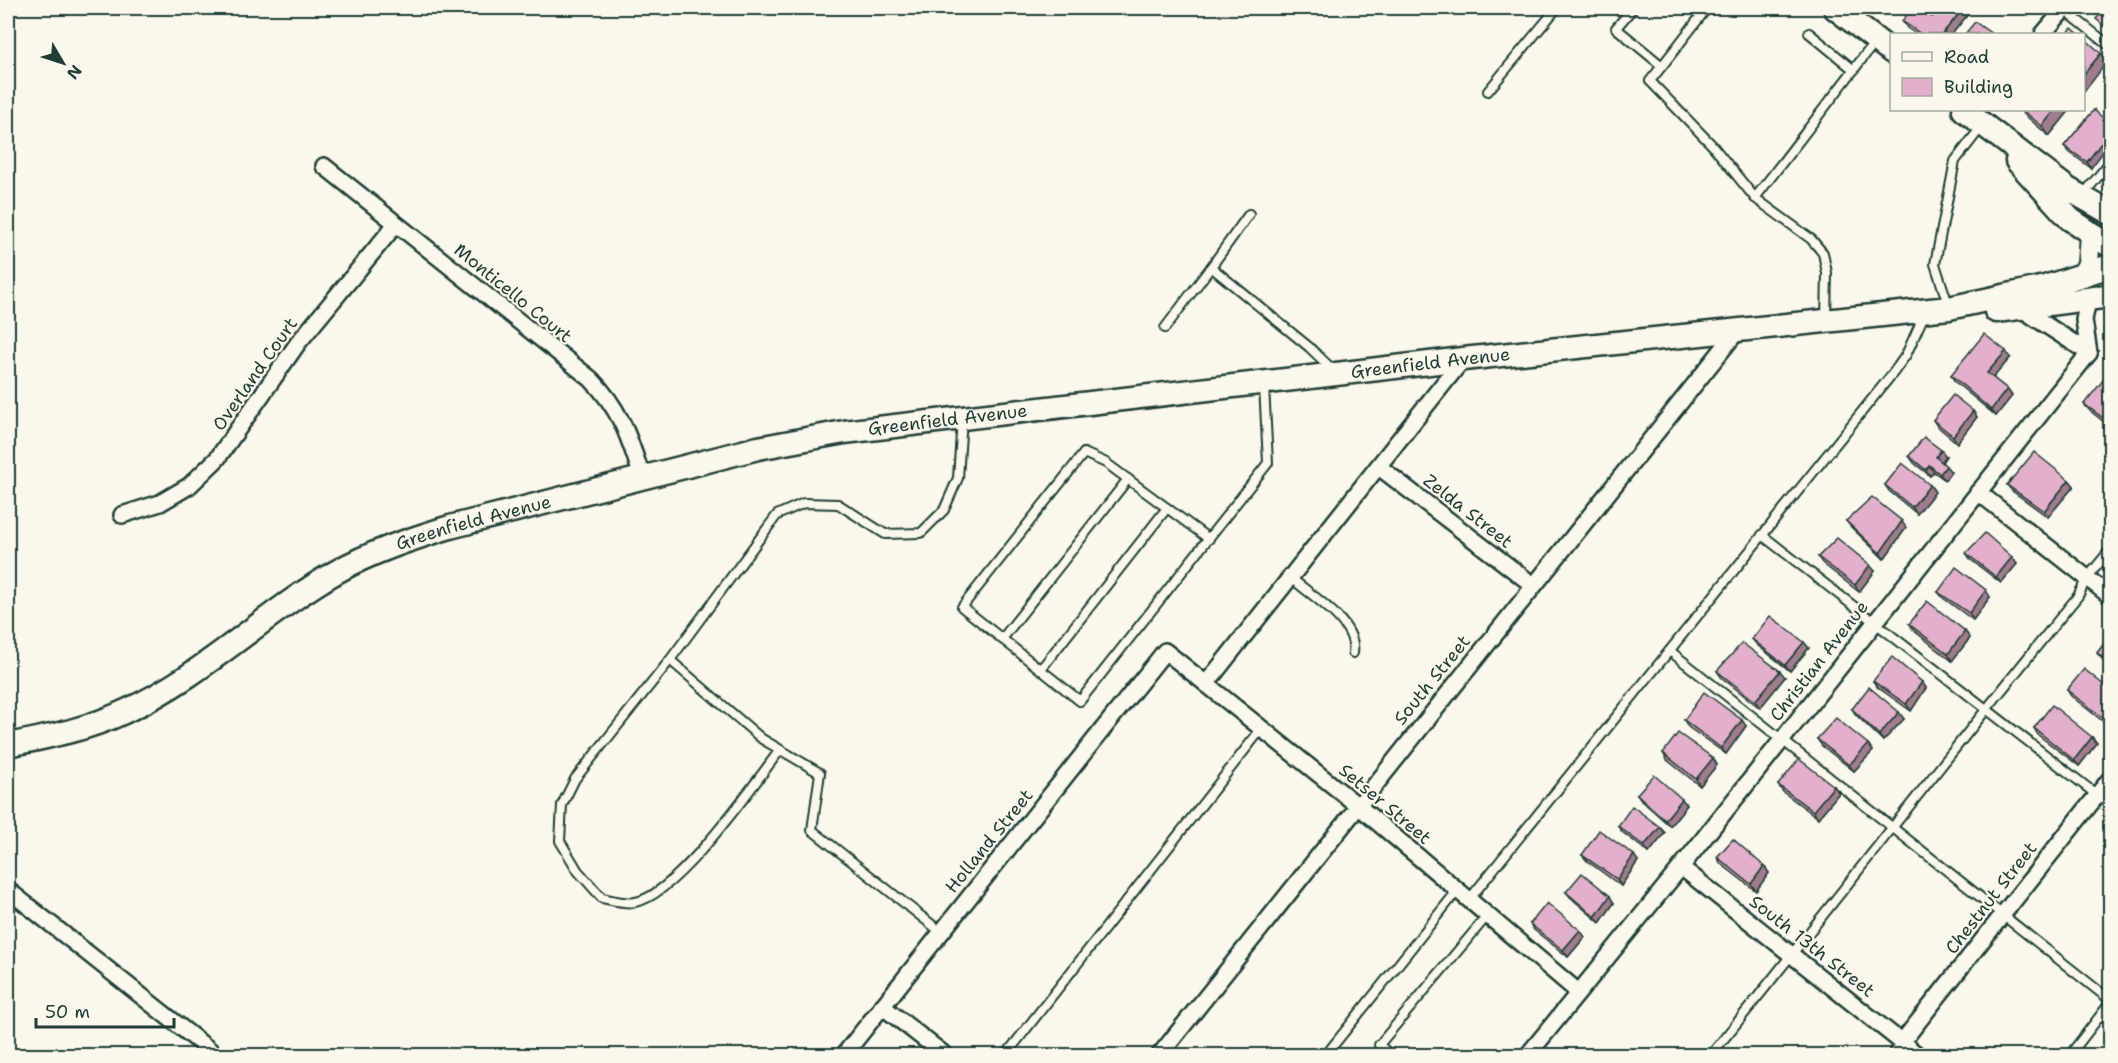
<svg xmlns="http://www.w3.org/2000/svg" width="2118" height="1063" font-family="'Shantell Sans',sans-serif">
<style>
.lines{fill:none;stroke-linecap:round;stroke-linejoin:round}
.service-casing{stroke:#1f3d34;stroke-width:12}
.minor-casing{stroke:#1f3d34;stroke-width:20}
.tertiary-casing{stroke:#1f3d34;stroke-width:24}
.secondary-casing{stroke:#1f3d34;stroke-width:27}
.service{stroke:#fbf7ec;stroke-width:8}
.minor{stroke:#fbf7ec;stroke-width:15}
.tertiary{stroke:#fbf7ec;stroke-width:20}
.secondary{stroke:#fbf7ec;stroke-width:22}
.wall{fill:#c397af;stroke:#1f3d34;stroke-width:1.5}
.shaded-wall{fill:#9f7b8f;stroke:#1f3d34;stroke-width:1.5}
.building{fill:#e3b0cc;stroke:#1f3d34;stroke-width:1.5}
.labels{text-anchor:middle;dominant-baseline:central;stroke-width:4.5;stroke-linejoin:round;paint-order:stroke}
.street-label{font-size:18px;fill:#1f3d34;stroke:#fbf7ec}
</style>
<rect width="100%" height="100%" fill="#fbf7ec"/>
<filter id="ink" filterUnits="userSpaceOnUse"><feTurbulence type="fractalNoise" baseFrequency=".0167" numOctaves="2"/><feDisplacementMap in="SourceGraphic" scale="12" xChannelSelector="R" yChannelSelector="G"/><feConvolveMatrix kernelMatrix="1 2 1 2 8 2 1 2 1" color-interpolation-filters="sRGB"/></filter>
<g filter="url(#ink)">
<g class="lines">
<defs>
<g id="service">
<polyline points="1633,8 1616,28 1662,66 1707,8"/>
<polyline points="2062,8 2110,46"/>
<polyline points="1809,33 1854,70"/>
<polyline points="1662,66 1650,81 1712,145 1755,198 1811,239 1823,253 1827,273 1826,320"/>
<polyline points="1488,91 1557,8"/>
<polyline points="2083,195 2110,162"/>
<polyline points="1755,198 1875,42"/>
<polyline points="1211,267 1249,214"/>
<polyline points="1948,304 1935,264 1955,161 1982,126"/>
<polyline points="1165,328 1211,267 1309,347 1334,371"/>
<polyline points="1762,535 2110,805"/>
<polyline points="1209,539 1106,463 1084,453 962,607 1080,701 1268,463 1264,385"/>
<path d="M 1291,578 C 1312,596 1358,623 1353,653"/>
<polyline points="1002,639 1128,479"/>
<polyline points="1670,651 2110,1000"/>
<path d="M 670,660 L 575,779 L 562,805 L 560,841 L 578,871 L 602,898 C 612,900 625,904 635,902 C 676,896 753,785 780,750"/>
<polyline points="1041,669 1167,508"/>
<polyline points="1468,901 1893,373 1906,355 1924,315"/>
<polyline points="941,932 812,830 820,773 762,739 670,660 777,515 804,503 838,504 885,534 921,533 944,510 958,478 962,419"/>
<polyline points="1005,1056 1262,728"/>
<polyline points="1325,1056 1457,891"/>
<polyline points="1392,1056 1379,1045 1487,916"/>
<path d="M 1710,1056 C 1834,904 1953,748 2078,596 L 2087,578 L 2110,550"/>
<polyline points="1891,1056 1902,1042"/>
<polyline points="2069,1056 2110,1003"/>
</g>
<g id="minor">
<polyline points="2043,34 2065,8"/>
<path d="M 324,166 L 591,379 C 621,410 629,437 642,477"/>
<polyline points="2088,300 2084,320 2089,353"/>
<polyline points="2020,308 2089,353"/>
<polyline points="1379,467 1533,585"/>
<polyline points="1978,492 2110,596"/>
<polyline points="122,515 160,503 189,486 217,459 298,343 396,224"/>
<polyline points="1206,684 1463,359"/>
<polyline points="1681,867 1919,1056"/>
<polyline points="8,890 217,1056"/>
<polyline points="882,1006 946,1056"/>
<polyline points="1902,1042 2110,779"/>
<polyline points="843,1056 1165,651 1357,805 1577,991"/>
<polyline points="1159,1056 1738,330"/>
<polyline points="1527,1056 1681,867 2089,353"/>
</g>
<polyline id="tertiary" points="2081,277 2088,264 2090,233"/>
<g id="secondary">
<polyline points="1835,8 1892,52"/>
<polyline points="1964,110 2068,189 2110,213"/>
<polyline points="2017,161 2070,219 2110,246"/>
<polyline points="1996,311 2110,296"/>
<path id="s1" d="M 8,745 C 48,737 89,729 126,711 C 203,676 263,614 336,572 C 371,552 411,539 450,527 L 758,448 L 844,432 L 1463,359 L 1949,308 L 2045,287 L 2110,266"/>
</g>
</defs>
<use href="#service" class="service-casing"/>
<use href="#minor" class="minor-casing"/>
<use href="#tertiary" class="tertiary-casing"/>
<use href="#secondary" class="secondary-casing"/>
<use href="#service" class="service"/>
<use href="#minor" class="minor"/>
<use href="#tertiary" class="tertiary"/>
<use href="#secondary" class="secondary"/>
</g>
<g class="wall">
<polygon points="1940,8 1965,8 1969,13 1952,34 1916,34 1907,28 1902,21 1932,17"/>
<polygon points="2019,110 2070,110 2049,136"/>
<polygon points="2094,110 2091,168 2069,152 2064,146"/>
<polygon points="2010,358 1993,378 2007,389 2012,396 1996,416 1955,382 1951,375"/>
<polygon points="2110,384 2110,427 2089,410 2084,404"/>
<polygon points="1973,411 1977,417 1957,443 1937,426 1933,420"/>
<polygon points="1909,456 1946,456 1942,462 1951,472 1945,480 1934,472 1930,476 1914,463"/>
<polygon points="2069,480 2074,486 2048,517 2012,491 2007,485"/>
<polygon points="1885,485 1930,485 1935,492 1917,514 1889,491"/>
<polygon points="1846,521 1906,528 1884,559 1851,527"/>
<polygon points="1966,553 2012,557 2017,564 2001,583 1971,560"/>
<polygon points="1818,557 1875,571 1859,592 1822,563"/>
<polygon points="1938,592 1990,597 1973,620 1943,598"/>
<polygon points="1909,624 1970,638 1952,661 1913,630"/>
<polygon points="2110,636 2110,666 2102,659 2097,653"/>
<polygon points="1752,639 1809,648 1790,671 1757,645"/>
<polygon points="1717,671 1785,677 1760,708 1722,678"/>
<polygon points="1873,681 1922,682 1926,688 1911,711 1877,687"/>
<polygon points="2067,690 2110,690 2110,727 2071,696"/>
<polygon points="1852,709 1904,719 1883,741 1856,715"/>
<polygon points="1684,720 1746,726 1726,754 1688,727"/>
<polygon points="2034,728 2092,737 2097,743 2079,766 2038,735"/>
<polygon points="1817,739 1868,744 1873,751 1854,771 1822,746"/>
<polygon points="1663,753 1713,758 1717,765 1700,786 1667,760"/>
<polygon points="1778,785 1834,786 1839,793 1818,818 1783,792"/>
<polygon points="1637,794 1687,805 1670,826 1642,801"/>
<polygon points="1618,826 1665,833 1649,853 1622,832"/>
<polygon points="1582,855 1638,861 1621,886 1587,861"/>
<polygon points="1717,857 1764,866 1769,873 1756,891 1721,864"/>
<polygon points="1566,892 1614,903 1600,923 1571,898"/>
<polygon points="1530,924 1585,937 1568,957 1534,930"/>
</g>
<g class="shaded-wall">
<polygon points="1964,8 1965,8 1969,13 1952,34 1942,34"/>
<polygon points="2101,53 2107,62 2084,92 2084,74"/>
<polygon points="2055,110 2070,110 2049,136 2042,126"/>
<polygon points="2110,131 2110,143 2091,168 2087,162"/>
<polygon points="2006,351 2010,358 1991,380 1987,373"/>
<polygon points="2007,389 2012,396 1996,416 1991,410"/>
<polygon points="1973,411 1977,417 1957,443 1953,436"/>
<polygon points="1941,450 1946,456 1940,464 1936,457"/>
<polygon points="1929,465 1934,472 1930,476 1926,470"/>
<polygon points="1946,466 1951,472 1945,480 1940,474"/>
<polygon points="2069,480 2074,486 2048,517 2044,511"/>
<polygon points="1930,485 1935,492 1917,514 1912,507"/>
<polygon points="1902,521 1906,528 1884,559 1880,553"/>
<polygon points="2012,557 2017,564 2001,583 1996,577"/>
<polygon points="1870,565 1875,571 1859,592 1855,585"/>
<polygon points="1986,590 1990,597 1973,620 1969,613"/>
<polygon points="1965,631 1970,638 1952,661 1948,654"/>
<polygon points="1804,642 1809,648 1790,671 1785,665"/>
<polygon points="1780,671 1785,677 1760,708 1755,701"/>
<polygon points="1922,682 1926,688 1911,711 1906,704"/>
<polygon points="1899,712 1904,719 1883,741 1879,735"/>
<polygon points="2110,716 2110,727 2107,721"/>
<polygon points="1742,720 1746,726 1726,754 1721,748"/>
<polygon points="2092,737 2097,743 2079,766 2074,760"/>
<polygon points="1868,744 1873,751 1854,771 1849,765"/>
<polygon points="1713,758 1717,765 1700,786 1696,779"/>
<polygon points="1834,786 1839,793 1818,818 1813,811"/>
<polygon points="1682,799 1687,805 1670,826 1665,820"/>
<polygon points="1660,827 1665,833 1649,853 1644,846"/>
<polygon points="1634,855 1638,861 1621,886 1617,879"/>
<polygon points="1764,866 1769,873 1756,891 1751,884"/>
<polygon points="1610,896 1614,903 1600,923 1595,917"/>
<polygon points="1580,930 1585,937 1568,957 1563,950"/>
</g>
<g class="building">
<polygon points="1912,8 1921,8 1932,17 1940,8 1964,8 1942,34 1921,34 1902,21"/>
<polygon points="2106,8 2110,8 2110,31 2096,19"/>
<polygon points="1975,22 1992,34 1965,34"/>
<polygon points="2072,28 2079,34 2067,34"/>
<polygon points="2084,38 2101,53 2084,74"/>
<polygon points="2022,110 2055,110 2042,126"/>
<polygon points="2094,110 2110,124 2110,131 2087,162 2064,146"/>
<polygon points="1984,334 2006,351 1987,373 2007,389 1991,410 1951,375"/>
<polygon points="2104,379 2110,384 2110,423 2084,404"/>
<polygon points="1953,395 1973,411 1953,436 1933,420"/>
<polygon points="1924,437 1941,450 1936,457 1946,466 1940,474 1929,465 1926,470 1909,456"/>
<polygon points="2034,452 2069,480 2044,511 2007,485"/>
<polygon points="1902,463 1930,485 1912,507 1885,485"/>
<polygon points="1872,497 1902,521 1880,553 1846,521"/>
<polygon points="1985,533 2012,557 1996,577 1966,553"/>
<polygon points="1837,538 1870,565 1855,585 1818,557"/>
<polygon points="1956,567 1986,590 1969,613 1938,592"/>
<polygon points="1927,601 1965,631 1948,654 1909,624"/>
<polygon points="1770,616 1804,642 1785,665 1752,639"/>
<polygon points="2110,636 2110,663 2097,653"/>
<polygon points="1742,643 1780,671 1755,701 1717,671"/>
<polygon points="1892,657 1922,682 1906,704 1873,681"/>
<polygon points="2084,669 2110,690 2110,716 2107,721 2067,690"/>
<polygon points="1869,687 1899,712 1879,735 1852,709"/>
<polygon points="1704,692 1742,720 1721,748 1684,720"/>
<polygon points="2052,705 2092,737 2074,760 2034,728"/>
<polygon points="1836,718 1868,744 1849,765 1817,739"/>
<polygon points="1678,733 1713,758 1696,779 1663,753"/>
<polygon points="1799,759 1834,786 1813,811 1778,785"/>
<polygon points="1654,775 1682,799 1665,820 1637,794"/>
<polygon points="1632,806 1660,827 1644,846 1618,826"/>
<polygon points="1599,830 1634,855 1617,879 1582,855"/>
<polygon points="1733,839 1764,866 1751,884 1717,857"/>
<polygon points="1582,873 1610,896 1595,917 1566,892"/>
<polygon points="1547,903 1580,930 1563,950 1530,924"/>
</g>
</g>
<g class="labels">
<g class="street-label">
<text transform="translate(513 293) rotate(39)">Monticello Court</text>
<text stroke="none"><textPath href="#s1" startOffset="1494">Greenfield Avenue</textPath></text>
<text transform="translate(255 374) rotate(-55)">Overland Court</text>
<text stroke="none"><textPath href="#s1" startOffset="1008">Greenfield Avenue</textPath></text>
<text transform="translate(1468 511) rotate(38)">Zelda Street</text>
<text stroke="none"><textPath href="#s1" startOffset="522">Greenfield Avenue</textPath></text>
<text transform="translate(1819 661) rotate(-52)">Christian Avenue</text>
<text transform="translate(1432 680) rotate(-51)">South Street</text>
<text transform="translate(1385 804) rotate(40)">Setser Street</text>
<text transform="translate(989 841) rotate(-51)">Holland Street</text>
<text transform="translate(1991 898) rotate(-52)">Chestnut Street</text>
<text transform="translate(1812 946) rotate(38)">South 13th Street</text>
</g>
</g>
<rect width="2118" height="1063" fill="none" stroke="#fbf7ec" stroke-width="30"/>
<rect x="15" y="15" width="2088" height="1033" fill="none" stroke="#1f3d34" stroke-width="2" filter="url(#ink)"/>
<rect x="1890" y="33" width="195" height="78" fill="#fbf7ec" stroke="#a3ada2" stroke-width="1.5"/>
<rect x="1902" y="52" width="30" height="9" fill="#fbf7ec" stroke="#a3ada2" stroke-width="1.5"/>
<text x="1944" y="63" font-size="18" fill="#1f3d34">Road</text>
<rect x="1902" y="78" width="30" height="18" fill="#e3b0cc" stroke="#a3ada2" stroke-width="1.5"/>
<text x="1944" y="93" font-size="18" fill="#1f3d34">Building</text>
<g transform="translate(63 63) rotate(129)" stroke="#fbf7ec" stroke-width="4.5" paint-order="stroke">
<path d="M0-4.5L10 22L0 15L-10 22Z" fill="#1f3d34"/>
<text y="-9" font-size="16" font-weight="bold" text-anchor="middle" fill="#1f3d34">N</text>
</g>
<path d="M36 1018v9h138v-9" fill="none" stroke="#1f3d34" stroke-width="3"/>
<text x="45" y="1018" font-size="18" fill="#1f3d34" stroke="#fbf7ec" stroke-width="4.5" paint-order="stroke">50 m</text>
</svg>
